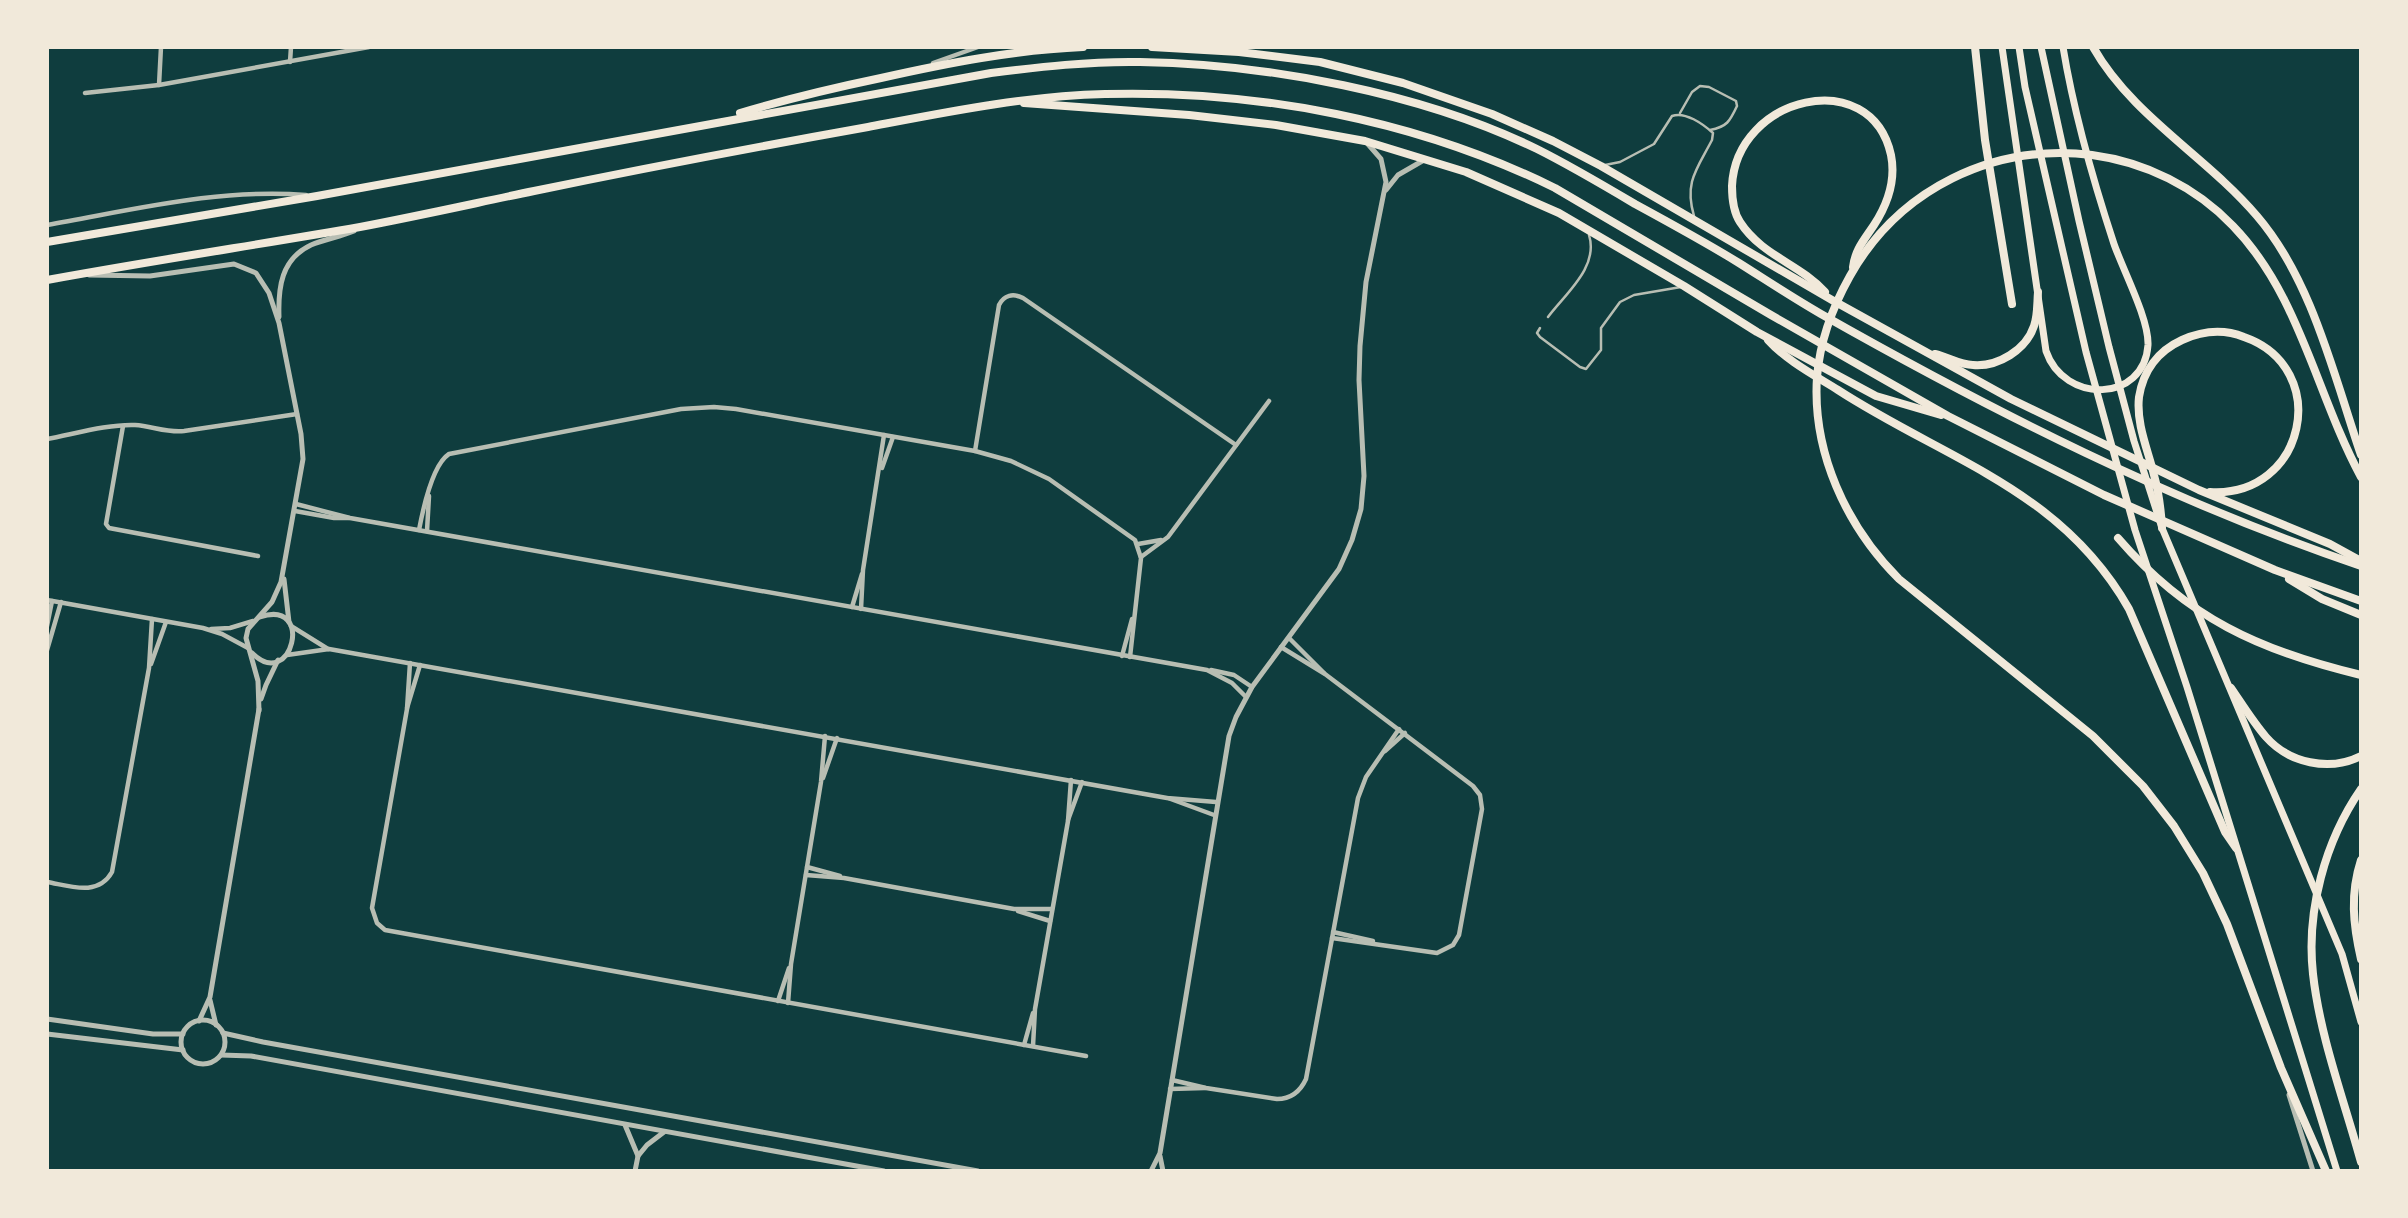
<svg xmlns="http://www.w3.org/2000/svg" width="2408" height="1218" font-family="Jost,sans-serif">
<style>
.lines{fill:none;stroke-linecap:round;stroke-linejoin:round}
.service{stroke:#b8beb3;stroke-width:2.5}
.minor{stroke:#b8beb3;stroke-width:4.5}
.tertiary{stroke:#b8beb3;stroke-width:5}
.primary{stroke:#f1e9da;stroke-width:7}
.motorway{stroke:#f1e9da;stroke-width:8}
</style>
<rect width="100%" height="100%" fill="#0f3d3e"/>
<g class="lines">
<g class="service">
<path d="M 1680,113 L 1692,92 L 1700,86 L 1709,87 L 1736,101 L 1737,106 C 1730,121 1727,127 1710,130"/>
<path d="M 1605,165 L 1620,162 L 1654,144 L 1672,116 C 1685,111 1703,124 1713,133 L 1712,140 C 1697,169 1684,182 1694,216"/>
<path d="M 1548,317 C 1566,293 1599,267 1589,235"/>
<polyline points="1540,328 1537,333 1540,337 1580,367 1586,369 1601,350 1601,328 1620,302 1634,295 1681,287"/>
</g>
<g class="minor">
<polyline points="290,62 291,47"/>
<polyline points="933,63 978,47"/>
<polyline points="159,85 161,47"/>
<polyline points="85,93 159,85 369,47"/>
<path d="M 47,225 C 133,210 219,188 306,195"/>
<polyline points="123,426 106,524 109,528 258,556"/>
<path d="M 47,439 C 74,434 108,424 135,425 C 152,426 167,433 184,431 L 297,414"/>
<path d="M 975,451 L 999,305 C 1004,295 1013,293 1023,298 L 1236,445"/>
<polyline points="882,468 893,437"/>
<polyline points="296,504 350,518 1207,670 1232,683 1246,697"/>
<polyline points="295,511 334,518 349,518"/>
<path d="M 419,530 C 423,509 432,465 449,454 L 681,409 L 714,407 L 736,409 L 975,451 L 1011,461 L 1049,479 L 1135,540 L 1141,558 L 1130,657"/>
<polyline points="427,531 429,496"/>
<polyline points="1138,544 1161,540"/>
<polyline points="1141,557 1168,537 1269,401"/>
<polyline points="47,600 203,628 222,634 248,648"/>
<polyline points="852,607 862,574"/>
<polyline points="861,609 863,570 884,435"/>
<polyline points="47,626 52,601"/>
<polyline points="291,626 328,649"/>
<polyline points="211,629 230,628 253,621"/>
<polyline points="1289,638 1324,673"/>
<polyline points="1281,647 1325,674 1473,786 1480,795 1482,809 1459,935 1453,945 1437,953 1332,938"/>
<polyline points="47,650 61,602"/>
<polyline points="287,655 329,649 1167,798 1216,802"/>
<polyline points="1122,656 1132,619"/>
<polyline points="410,663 407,709 372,908 377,923 385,930 1086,1056"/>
<polyline points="151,664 166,622"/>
<polyline points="1211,670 1234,675 1252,687"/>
<polyline points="407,708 420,665"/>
<polyline points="1385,751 1405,733"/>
<polyline points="823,778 837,738"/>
<polyline points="1168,798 1214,815"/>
<polyline points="1068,820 1082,782"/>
<polyline points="807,867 840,876"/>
<polyline points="806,875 844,878 1014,909 1052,909"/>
<path d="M 47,882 C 70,886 98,897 112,872 L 149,668 L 152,619"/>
<polyline points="1018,911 1050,921"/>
<polyline points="1333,932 1373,941"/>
<polyline points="778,1001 789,968"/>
<polyline points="788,1003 791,964 821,782 825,736"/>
<polyline points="1024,1045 1033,1013"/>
<polyline points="1033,1046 1035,1009 1068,821 1071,780"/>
<path d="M 1172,1080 L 1206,1088 L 1277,1099 C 1291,1099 1300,1092 1306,1079 L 1358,798 L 1366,777 L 1399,729"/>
<polyline points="1170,1089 1205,1088"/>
</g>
<g class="tertiary">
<polyline points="1386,190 1398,175 1424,160"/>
<polyline points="89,275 150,276 234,264 256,273 269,293 279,323 301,434 303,459 281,582 272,602 248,629 246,638 258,681 259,711"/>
<path d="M 279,317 C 278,288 281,259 311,245 C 325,239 340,237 354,231"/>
<polyline points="284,579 289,622"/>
<path d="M 252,653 C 292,693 315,598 260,617"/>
<polyline points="261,699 266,685 278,660"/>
<polyline points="210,1000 216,1025"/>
<polyline points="47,1019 153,1034 183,1034"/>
<circle cx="203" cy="1042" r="22"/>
<polyline points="199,1021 210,997 259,709"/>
<polyline points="223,1033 263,1042 978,1171"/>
<polyline points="47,1034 183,1050"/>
<polyline points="221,1055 251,1056 884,1171"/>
<polyline points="2289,1095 2313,1171"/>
<polyline points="625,1125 638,1156 635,1171"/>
<polyline points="638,1156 647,1145 664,1132"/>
<polyline points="1160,1156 1163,1171"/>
<polyline points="1151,1171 1160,1153 1229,736 1236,717 1252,687 1339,569 1352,540 1361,509 1364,476 1359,380 1360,346 1366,282 1386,182 1381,159 1367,143"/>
</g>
<g class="primary">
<path d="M 2002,47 L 2046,351 C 2064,404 2144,403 2148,345 C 2149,319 2123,270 2114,244 C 2093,180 2074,114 2063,47"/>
<polyline points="2019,47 2025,87 2086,352 2135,530 2187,687 2337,1171"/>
<polyline points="2041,47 2079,221 2109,347 2134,441 2162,528 2342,954 2361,1022"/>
</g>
<g class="motorway">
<polyline points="1152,47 1239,52 1320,62 1403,83 1492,114 1553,141 1601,166 1832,300 2011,399 2199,490 2330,544 2361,561"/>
<polyline points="1975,47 1985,140 2012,304"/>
<path d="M 2093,47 C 2132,116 2206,156 2257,216 C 2312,280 2334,376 2361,455"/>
<polyline points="1024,103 1189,115 1276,125 1365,141 1466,172 1559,213 1684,286 1757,332 1876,396 1941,415"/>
<path d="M 740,113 C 787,99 833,88 881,78 C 948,63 1014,50 1083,47"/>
<path d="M 47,242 L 317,196 L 991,73 C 1040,67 1090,61 1140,62 C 1268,64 1422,93 1537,149 C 1571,166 1603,185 1635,204 C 1670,223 1705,242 1739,263 C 1766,280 1793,298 1821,314 C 1994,412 2172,502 2361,566"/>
<path d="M 47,280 C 151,261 256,245 360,227 C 418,216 476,203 534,191 C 645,168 756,147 868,127 C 947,112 1025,96 1105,94 C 1259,90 1417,120 1555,188 L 1771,315 L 1948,416 L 2104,495 L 2275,570 L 2361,601"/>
<path d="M 1825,292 C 1800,264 1762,256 1740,222 C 1734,213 1732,197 1732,186 C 1736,96 1871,64 1891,155 C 1896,180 1887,205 1874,225 C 1864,240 1855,250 1853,267"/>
<path d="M 1768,340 C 1787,361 1814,375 1838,390 C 1946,460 2061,489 2129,609 L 2225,832 L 2236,848"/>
<path d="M 1935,354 C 1948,357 1960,365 1973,365 C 1998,367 2026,350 2034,326 C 2038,315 2037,303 2038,292"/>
<path d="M 2162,528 C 2161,510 2159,493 2154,475 C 2148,450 2136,424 2139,397 C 2143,371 2158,351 2182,340 C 2202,331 2224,329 2244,337 C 2333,368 2306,498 2210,492"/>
<path d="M 2118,538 C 2187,618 2260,651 2361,675"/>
<polyline points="2289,579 2322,599 2361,615"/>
<path d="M 2231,688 C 2242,704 2253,722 2266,737 C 2289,763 2329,772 2361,756"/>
<path d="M 2361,789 C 2325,841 2306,911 2313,974 C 2320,1037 2344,1100 2361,1162"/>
<path d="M 2361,860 C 2350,894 2353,924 2361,959"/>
<path d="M 2326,1171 L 2281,1068 L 2227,924 L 2203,873 L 2174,826 L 2143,786 L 2093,736 L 1899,579 C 1846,526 1812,452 1817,377 C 1820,340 1832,308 1850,276 C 1899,189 1993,143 2092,155 C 2145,162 2196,187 2233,226 C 2300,295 2316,394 2361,477"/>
</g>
</g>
<rect width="2408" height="1218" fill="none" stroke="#f1e9da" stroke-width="98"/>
</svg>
